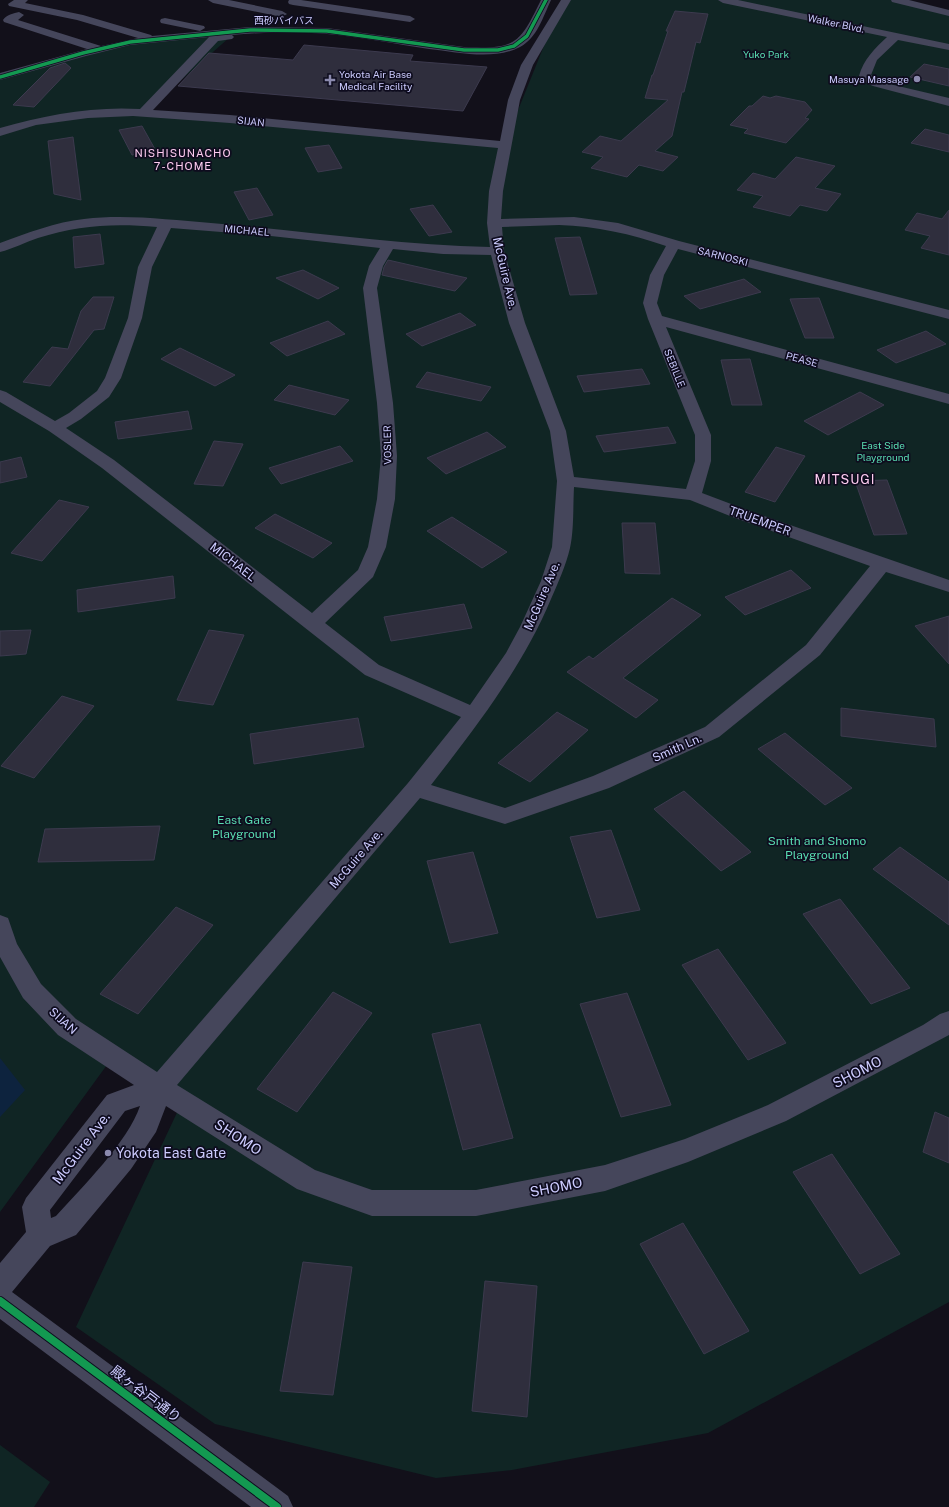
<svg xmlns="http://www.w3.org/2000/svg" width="949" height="1507" font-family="'Public Sans','Noto Sans JP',sans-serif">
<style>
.green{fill:#102524}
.water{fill:#0d233e}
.building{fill:#2f2e3d;stroke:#3c3a4e}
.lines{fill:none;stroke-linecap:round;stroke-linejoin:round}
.minor{fill:#45465b;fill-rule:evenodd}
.cycleway-far1-casing{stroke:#0e0c1e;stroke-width:5}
.cycleway-casing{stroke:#0e0c1e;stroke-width:10}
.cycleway-far1{stroke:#139951;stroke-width:3.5}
.cycleway{stroke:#139951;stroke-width:8}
.poi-dot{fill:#8b8aae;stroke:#0e0c1e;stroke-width:1.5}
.labels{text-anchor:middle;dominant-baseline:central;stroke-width:3.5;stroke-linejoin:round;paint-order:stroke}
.far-street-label{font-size:10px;fill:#cccbfe;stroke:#0e0c1e}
.far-park-label{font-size:10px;fill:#59dcb1;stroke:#0e0c1e}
.far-poi-label{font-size:10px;fill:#cccbfe;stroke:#0e0c1e;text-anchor:start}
.far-neighbourhood-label{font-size:11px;letter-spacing:1px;fill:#feccf0;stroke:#0e0c1e}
.street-label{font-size:12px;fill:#cccbfe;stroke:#0e0c1e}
.park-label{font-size:12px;fill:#59dcb1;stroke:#0e0c1e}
.neighbourhood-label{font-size:13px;letter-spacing:1px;fill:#feccf0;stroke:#0e0c1e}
.near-street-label{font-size:14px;fill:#cccbfe;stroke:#0e0c1e}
.near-poi-label{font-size:14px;fill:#cccbfe;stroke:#0e0c1e;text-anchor:start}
</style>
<rect width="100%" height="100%" fill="#12101a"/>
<g class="green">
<polygon points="567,0 898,0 949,12 949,1302 708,1433 512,1470 436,1478 215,1424 76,1327 182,1102 112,1058 0,1212 0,77 130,42 212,36 230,37 146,111 504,145 554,21"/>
<polygon points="0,1445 50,1482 34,1507 0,1507"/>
</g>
<polygon class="water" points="0,1058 25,1090 0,1117"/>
<g class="building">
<polygon points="675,11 708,14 700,43 696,42 684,92 682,92 672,136 655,151 678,157 663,171 639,165 627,177 591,168 603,157 582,152 600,136 621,141 668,100 645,98 652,75 653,75 668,31 666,31"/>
<polygon points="304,45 413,55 410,61 487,67 463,111 178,86 209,53 293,60"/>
<polygon points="65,63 71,68 34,107 13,105 50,68"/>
<polygon points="924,64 949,69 949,86 910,77"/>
<polygon points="763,96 770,98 776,96 805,102 812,110 805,118 809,119 786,143 744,133 748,129 730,125 749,106 752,106"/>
<polygon points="142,126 156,151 132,155 119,130"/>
<polygon points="925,129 949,135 949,152 911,143"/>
<polygon points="73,137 81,200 54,194 48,141"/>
<polygon points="329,145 342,168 318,172 305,148"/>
<polygon points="796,157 835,166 815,188 841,194 827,211 800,205 790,216 753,207 763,196 737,190 753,173 775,179"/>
<polygon points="257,188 273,215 249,220 234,192"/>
<polygon points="433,205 452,232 429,236 410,209"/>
<polygon points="949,210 949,255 921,248 930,236 905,230 917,213 942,219"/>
<polygon points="100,234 104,264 75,268 73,237"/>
<polygon points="580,237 597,294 570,295 555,238"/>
<polygon points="388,260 467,278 455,291 382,275 384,267"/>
<polygon points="303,270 339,288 318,299 276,278"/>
<polygon points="744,279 761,292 700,309 684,296"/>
<polygon points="93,297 114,297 104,329 94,330 50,386 23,382 52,347 68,349 81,311"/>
<polygon points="819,298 834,338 805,338 790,299"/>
<polygon points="460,313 476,325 422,346 406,334"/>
<polygon points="328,321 345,334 287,356 270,343"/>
<polygon points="926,331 946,344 896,363 877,350"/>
<polygon points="180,348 235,375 215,386 161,359"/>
<polygon points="750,359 762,405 732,405 721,360"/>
<polygon points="642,369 650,384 584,392 577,376"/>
<polygon points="427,372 491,387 481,401 416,387"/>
<polygon points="289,385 349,400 335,415 274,400"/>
<polygon points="860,392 884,405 828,435 804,421"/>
<polygon points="188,411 192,429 118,439 115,422"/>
<polygon points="668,427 676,443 604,452 596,436"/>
<polygon points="487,432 506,447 446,474 427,458"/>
<polygon points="214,441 243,444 223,486 194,484"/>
<polygon points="340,446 353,461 281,484 269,468"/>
<polygon points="776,447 805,456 775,502 745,492"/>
<polygon points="21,457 27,477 0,483 0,462"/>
<polygon points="887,480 907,534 874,535 855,481"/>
<polygon points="59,500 89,507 42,561 11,553"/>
<polygon points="275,514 332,543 313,558 255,528"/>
<polygon points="452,517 507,552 482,568 427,531"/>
<polygon points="622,523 655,523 660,574 625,573"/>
<polygon points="791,570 811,588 745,615 725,597"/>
<polygon points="173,576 175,598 78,612 77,590"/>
<polygon points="672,598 701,615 623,678 658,700 636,718 567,672 589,656 593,659"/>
<polygon points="464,604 472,628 391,641 384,617"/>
<polygon points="949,616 949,664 915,626"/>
<polygon points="31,630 26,654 0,656 0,631"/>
<polygon points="209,630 244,635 213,705 177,700"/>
<polygon points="62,696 94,706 34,778 1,766"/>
<polygon points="841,708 934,719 936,747 841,736"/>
<polygon points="557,712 588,730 530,782 498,763"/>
<polygon points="358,718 364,747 254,764 250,734"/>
<polygon points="785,733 852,788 825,805 758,749"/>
<polygon points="684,791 751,852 721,871 654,809"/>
<polygon points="160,826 154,860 38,862 45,829"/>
<polygon points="611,830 640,910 597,918 570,837"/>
<polygon points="900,847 949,882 949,925 873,869"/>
<polygon points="473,852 498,933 450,943 427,861"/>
<polygon points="840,899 910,988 871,1004 803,914"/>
<polygon points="176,907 213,925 138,1014 100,994"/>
<polygon points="718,949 786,1043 748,1060 682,965"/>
<polygon points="333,992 372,1013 297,1112 257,1089"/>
<polygon points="627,993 671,1105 621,1117 580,1004"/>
<polygon points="480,1024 513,1138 463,1150 432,1034"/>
<polygon points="935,1112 949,1118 949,1163 923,1152"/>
<polygon points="832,1154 900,1254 860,1274 793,1172"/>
<polygon points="683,1223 749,1331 704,1354 640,1244"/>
<polygon points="303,1262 352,1267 333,1395 280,1391"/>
<polygon points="485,1281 537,1286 527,1417 472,1411"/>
</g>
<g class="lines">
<g class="minor">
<path d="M 14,0 L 28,0 L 25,3 L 83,15 L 151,35 L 152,36 L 250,27 L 327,28 L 464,47 C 516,49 519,45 541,0 L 551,0 C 543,17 537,38 520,47 C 493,61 457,52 429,49 C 395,44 361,37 327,34 C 296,32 263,32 232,35 L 234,37 L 232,39 L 218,41 L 153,110 L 230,115 L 500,141 L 508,100 L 521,65 L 561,0 L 571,0 L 533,65 L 520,100 L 503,191 L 501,219 L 574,217 L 618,223 L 679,241 L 949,310 L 949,319 L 678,249 L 664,275 L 657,303 L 662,316 L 949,394 L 949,404 L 666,327 L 711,435 L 711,461 L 702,493 L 747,510 L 949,580 L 949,592 L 886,572 L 820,655 L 719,737 L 609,788 L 505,824 L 420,798 L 177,1085 L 315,1170 L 372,1190 L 476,1190 L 605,1165 L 685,1139 L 768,1105 L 923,1025 L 940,1014 L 949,1011 L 949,1035 L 786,1121 L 688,1162 L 605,1191 L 476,1216 L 372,1216 L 297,1189 L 166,1106 L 156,1132 L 131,1169 L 76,1235 L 50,1246 L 12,1292 L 288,1496 L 293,1507 L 251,1507 L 0,1319 L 0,1263 L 26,1232 L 22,1207 L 26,1198 L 107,1095 L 134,1085 L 58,1035 L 23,998 L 0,957 L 0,915 L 8,918 L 17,944 L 41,984 L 76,1019 L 157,1072 L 408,783 L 461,717 L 365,675 L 102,468 L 49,431 L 0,402 L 0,390 L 6,392 L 55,421 L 69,413 L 97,391 L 105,378 L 128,318 L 138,267 L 157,227 C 115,223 78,225 38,238 C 25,242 13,249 0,252 L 0,243 C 27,233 56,222 84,219 C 127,214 169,220 211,223 C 304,231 397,245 490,247 L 487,223 L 489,191 L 498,148 L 230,123 L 133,116 L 88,118 L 36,125 L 0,136 L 0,128 C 45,115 93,106 140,109 L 209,37 L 130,45 L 86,56 L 0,80 L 0,73 L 87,49 L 4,22 L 3,20 C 6,15 14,13 19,12 L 24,15 L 18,20 L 101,46 L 138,38 L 77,20 L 9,6 L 8,4 ZM 559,225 C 596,226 631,234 666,246 L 650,275 L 643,303 L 648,319 L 695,435 L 695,461 L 686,489 L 574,477 L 566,431 L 525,323 L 504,251 L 502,227 ZM 171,228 L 271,236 L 380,248 L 369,266 L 363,288 L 377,403 L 381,456 L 377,499 L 368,547 L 358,570 L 312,613 L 114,460 L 66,428 L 81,419 L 109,397 L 121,378 L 142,318 L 152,267 ZM 393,249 L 443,254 L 491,255 L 509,323 L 550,431 L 557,481 L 552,547 L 541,581 L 520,627 L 506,653 L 470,705 L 379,665 L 325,623 L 373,577 L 386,547 L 395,499 L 397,456 L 393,403 L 377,288 L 383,266 ZM 574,487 L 690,500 L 735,518 L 870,566 L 806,645 L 705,727 L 593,776 L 505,808 L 431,785 C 476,727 522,668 551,599 C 558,583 566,565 570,548 C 574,530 573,506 574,487 ZM 140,1106 C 128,1142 82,1187 56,1216 L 51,1218 L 50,1210 L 125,1111 Z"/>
<polygon points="208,0 229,0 282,11 287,14 282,17 213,3"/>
<polygon points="289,0 301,0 410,16 415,19 410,22 293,5 289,4 288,2"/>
<path d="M 718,0 L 738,0 L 949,44 L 949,50 L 898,40 L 877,60 L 871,75 L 881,82 L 949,98 L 949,106 L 873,86 C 867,84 863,81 859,76 C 863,60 875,48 887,37 L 723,3 Z"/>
<polygon points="891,0 909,0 949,10 949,16 892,2"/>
<polygon points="165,18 204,26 205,28 200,31 161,23 160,21 161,19"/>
</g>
<defs>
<polyline id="cycleway-far1" points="0,77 83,53 130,42 250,30 327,31 464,50 498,50 514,46 527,36 546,0"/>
<polyline id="cycleway" points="0,1301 277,1507"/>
</defs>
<use href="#cycleway-far1" class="cycleway-far1-casing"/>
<use href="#cycleway" class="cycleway-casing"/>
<use href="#cycleway-far1" class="cycleway-far1"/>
<use href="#cycleway" class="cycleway"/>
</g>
<g class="poi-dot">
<circle cx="917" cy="79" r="4"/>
<path d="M328 74h4v4h4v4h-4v4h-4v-4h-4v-4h4z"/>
<circle cx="108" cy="1153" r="4"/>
</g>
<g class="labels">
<g class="far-street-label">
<text x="284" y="20">西砂バイパス</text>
<text transform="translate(836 23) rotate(12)">Walker Blvd.</text>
<text transform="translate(251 121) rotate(6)">SIJAN</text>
<text transform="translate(247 230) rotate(5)">MICHAEL</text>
<text transform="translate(723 256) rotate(14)">SARNOSKI</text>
<text transform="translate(802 359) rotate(15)">PEASE</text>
<text transform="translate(675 368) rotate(68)">SEBILLE</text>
<text transform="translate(387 445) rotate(-91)">VOSLER</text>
</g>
<g class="far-park-label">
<text x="766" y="54">Yuko Park</text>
<text x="883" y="445">East Side<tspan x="883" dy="12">Playground</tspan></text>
</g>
<g class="far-poi-label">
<text x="339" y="74">Yokota Air Base<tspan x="339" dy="12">Medical Facility</tspan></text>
<text x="909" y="79" text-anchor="end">Masuya Massage</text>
</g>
<g class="far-neighbourhood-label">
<text x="183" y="153">NISHISUNACHO<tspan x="183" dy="13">7-CHOME</tspan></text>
</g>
<g class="street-label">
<text transform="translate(505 273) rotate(77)">McGuire Ave.</text>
<text transform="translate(760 521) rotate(20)">TRUEMPER</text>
<text transform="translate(233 562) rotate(38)">MICHAEL</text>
<text transform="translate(542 596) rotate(-67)">McGuire Ave.</text>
<text transform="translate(677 748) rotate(-24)">Smith Ln.</text>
<text transform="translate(356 859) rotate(-49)">McGuire Ave.</text>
<text transform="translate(63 1021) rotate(42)">SIJAN</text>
</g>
<g class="park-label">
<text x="244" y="820">East Gate<tspan x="244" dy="14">Playground</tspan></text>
<text x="817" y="841">Smith and Shomo<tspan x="817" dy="14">Playground</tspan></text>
</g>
<g class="neighbourhood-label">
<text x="845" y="479">MITSUGI</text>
</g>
<g class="near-street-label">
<text transform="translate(857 1072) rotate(-27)">SHOMO</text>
<text transform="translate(238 1137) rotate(33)">SHOMO</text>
<text transform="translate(81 1148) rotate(-53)">McGuire Ave.</text>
<text transform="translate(556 1187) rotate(-11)">SHOMO</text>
<text transform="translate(146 1394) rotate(37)">殿ヶ谷戸通り</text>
</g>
<g class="near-poi-label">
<text x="116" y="1153">Yokota East Gate</text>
</g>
</g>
</svg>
